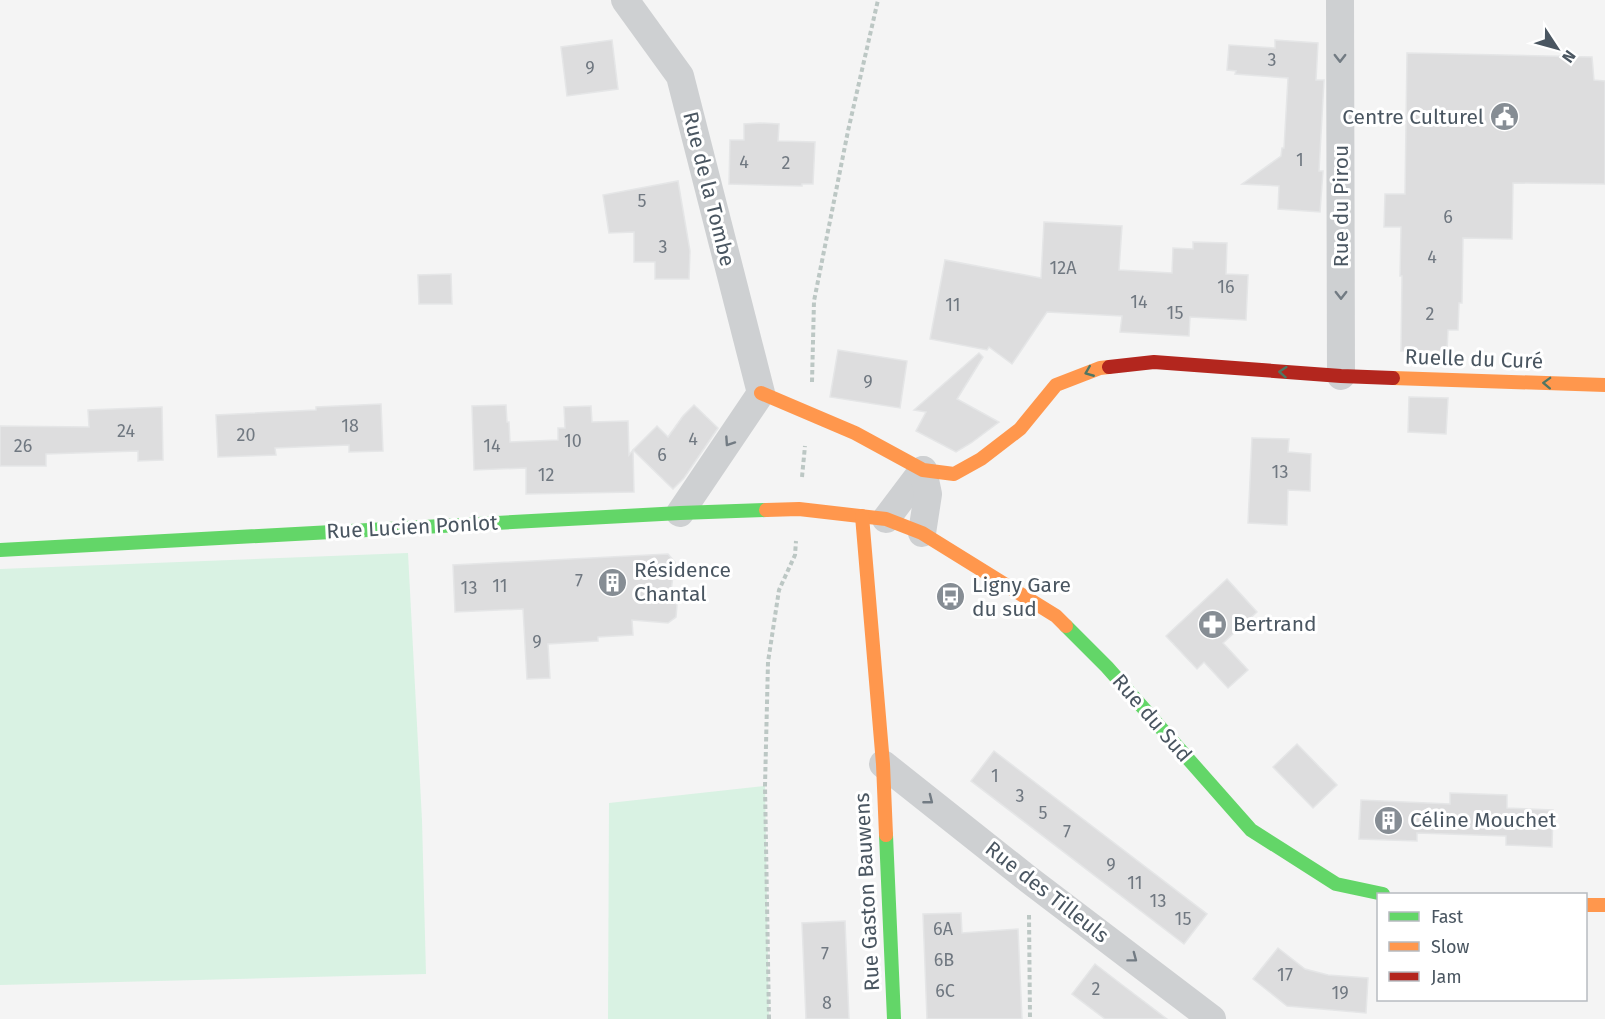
<svg xmlns="http://www.w3.org/2000/svg" width="1605" height="1019" font-family="'Fira Sans',sans-serif">
<style>
.green{fill:#d9f2e3}
.building{fill:#ddddde;stroke:#e5e6e7;stroke-width:1.5}
.lines{fill:none;stroke-linecap:round;stroke-linejoin:round}
.path{stroke:#bcc7c4;stroke-width:4;stroke-dasharray:4.5 3;stroke-linecap:butt}
.street{stroke:#ced0d2;stroke-width:28}
.fast{stroke:#63d668;stroke-width:14}
.slow{stroke:#ff974d;stroke-width:14}
.jam{stroke:#b3261e;stroke-width:14}
.oneway{stroke:#727b83}
.oneway2{stroke:#507663}
.labels{text-anchor:middle;dominant-baseline:central;stroke-width:6;stroke-linejoin:round;paint-order:stroke}
.number-label{font-size:18px;fill:#707881}
.poi-label{font-size:21px;fill:#4a5661;stroke:#fff;text-anchor:start}
.street-label{font-size:21px;fill:#4a5661;stroke:#fff}
</style>
<rect width="100%" height="100%" fill="#f4f4f4"/>
<g class="green">
<polygon points="408,553 422,820 426,974 0,985 0,569"/>
<polygon points="765,786 769,1019 608,1019 609,803"/>
</g>
<g class="building">
<polygon points="612,40 618,89 567,96 561,47"/>
<polygon points="1275,40 1318,43 1316,80 1324,80 1319,171 1323,171 1320,212 1278,209 1279,186 1242,184 1281,156 1282,148 1284,148 1288,78 1235,74 1236,71 1227,70 1229,45 1275,48"/>
<polygon points="1407,53 1592,57 1594,80 1605,81 1605,184 1513,183 1512,239 1463,238 1462,303 1459,303 1458,330 1448,330 1447,351 1401,351 1402,276 1400,276 1401,227 1384,227 1385,194 1405,194"/>
<polygon points="760,123 779,124 778,141 815,142 813,184 802,184 802,186 729,184 730,140 744,140 744,124"/>
<polygon points="678,181 690,251 689,279 655,279 655,262 634,262 634,232 609,233 603,195"/>
<polygon points="1044,222 1122,226 1119,270 1172,273 1173,248 1193,249 1193,242 1227,243 1226,274 1248,275 1246,320 1190,317 1189,336 1120,332 1122,316 1047,312 1012,364 989,347 987,350 930,339 945,260 1041,278"/>
<polygon points="451,274 452,304 419,304 418,275"/>
<polygon points="838,350 907,361 900,408 830,397"/>
<polygon points="979,353 983,357 957,399 999,422 971,443 956,452 916,431 926,412 914,410"/>
<polygon points="1409,397 1448,398 1446,434 1408,432"/>
<polygon points="381,404 383,451 349,452 349,445 275,448 276,455 218,457 216,415 316,410 316,407"/>
<polygon points="506,405 507,422 509,422 510,442 558,440 558,428 565,428 564,407 591,406 592,422 628,421 629,455 633,450 634,492 526,494 526,468 474,470 472,406"/>
<polygon points="694,405 718,428 684,478 673,489 633,450 657,426 668,437 683,416"/>
<polygon points="162,407 163,460 138,461 138,451 46,454 46,466 0,466 0,426 89,427 88,410"/>
<polygon points="1252,438 1289,439 1288,452 1311,454 1310,491 1288,490 1287,525 1248,523"/>
<polygon points="668,554 675,562 670,598 677,605 676,617 668,623 632,620 633,635 598,637 598,641 548,644 550,678 527,679 523,609 455,612 453,565"/>
<polygon points="1227,579 1257,612 1223,643 1248,670 1228,688 1204,662 1197,669 1166,636"/>
<polygon points="1297,744 1337,785 1313,808 1273,767"/>
<polygon points="994,751 1207,914 1184,944 971,781"/>
<polygon points="1450,793 1507,795 1507,808 1553,810 1552,847 1506,845 1506,836 1417,833 1417,841 1359,839 1361,800 1450,804"/>
<polygon points="961,913 962,933 1018,929 1022,1019 927,1019 923,914"/>
<polygon points="845,921 849,1019 806,1019 802,923"/>
<polygon points="1278,948 1305,969 1328,975 1368,978 1366,1013 1287,1006 1253,979"/>
<polygon points="1095,964 1121,984 1167,1019 1105,1019 1072,994"/>
</g>
<g class="lines">
<g class="path">
<polyline points="812,382 814,301 848,131 878,0"/>
<polyline points="802,477 805,446"/>
<polyline points="1029,915 1030,1019"/>
<polyline points="769,1019 765,786 768,662 779,590 795,555 796,541"/>
</g>
<g class="street">
<polyline points="625,0 680,76 761,393 680,513"/>
<polyline points="1340,0 1341,376"/>
<polyline points="886,519 923,470"/>
<polyline points="922,533 928,494 923,470"/>
<polyline points="883,764 1028,879 1212,1019"/>
</g>
<g class="fast">
<polyline points="0,550 680,513 766,510"/>
<polyline points="1066,626 1107,667 1251,830 1336,884 1383,894"/>
<polyline points="886,835 894,1019"/>
</g>
<g class="slow">
<polyline points="1393,378 1605,385"/>
<polyline points="761,393 855,433 923,470 954,474 981,459 1020,429 1056,385 1100,368 1109,367"/>
<polyline points="766,510 799,509 886,519 922,533 1056,616 1066,626"/>
<polyline points="862,516 883,764 886,835"/>
<polyline points="1586,905 1605,905"/>
</g>
<polyline class="jam" points="1109,367 1154,362 1341,376 1393,378"/>
</g>
<defs><path id="oneway-chevron" d="M-2-3.5L2.5 0L-2 3.5" fill="none" stroke-width="1.6" stroke-linecap="round" stroke-linejoin="round" transform="scale(1.5)"/></defs>
<g class="oneway">
<use href="#oneway-chevron" transform="translate(1340 58) rotate(90)"/>
<use href="#oneway-chevron" transform="translate(1341 295) rotate(90)"/>
<use href="#oneway-chevron" transform="translate(729 442) rotate(124)"/>
<use href="#oneway-chevron" transform="translate(929 800) rotate(38)"/>
<use href="#oneway-chevron" transform="translate(1133 958) rotate(37)"/>
</g>
<g class="oneway2">
<use href="#oneway-chevron" transform="translate(1089 372) rotate(158)"/>
<use href="#oneway-chevron" transform="translate(1283 372) rotate(-176)"/>
<use href="#oneway-chevron" transform="translate(1547 383) rotate(-178)"/>
</g>
<defs>
<symbol id="civic-disc" viewBox="-11 -11 22 22"><circle r="9.5" fill="#868d94" stroke="#fff"/><path d="M-.6-6.5H3V-4.5H.6V-3L4-1V1h2V6H-6V1h2V-1L-.6-3ZM-1.2 2.5V6h2.4V2.5Z" fill="#fff"/></symbol>
<symbol id="building-disc" viewBox="-11 -11 22 22"><circle r="9.5" fill="#868d94" stroke="#fff"/><path d="M-4-6H4V6H1V3H-1V6H-4ZM-2.5-4.3h1.7v1.8h-1.7ZM.8-4.3h1.7v1.8H.8ZM-2.5-1h1.7V.8h-1.7ZM.8-1h1.7V.8H.8Z" fill="#fff"/></symbol>
<symbol id="bus-disc" viewBox="-11 -11 22 22"><circle r="9.5" fill="#868d94" stroke="#fff"/><path d="M-5-6H5V4H4V6H2V4H-2V6H-4V4H-5ZM-3.5-4V0h7V-4ZM-3.5 1.2v1.5H-2V1.2ZM2 1.2v1.5H3.5V1.2Z" fill="#fff"/></symbol>
<symbol id="pharmacy-disc" viewBox="-11 -11 22 22"><circle r="9.5" fill="#868d94" stroke="#fff"/><path d="M-2-6h4v4h4v4h-4v4h-4v-4h-4v-4h4Z" fill="#fff"/></symbol>
</defs>
<g fill-rule="evenodd">
<use href="#civic-disc" x="1488" y="100" width="33" height="33"/>
<use href="#building-disc" x="596" y="566" width="33" height="33"/>
<use href="#bus-disc" x="934" y="580" width="33" height="33"/>
<use href="#pharmacy-disc" x="1196" y="608" width="33" height="33"/>
<use href="#building-disc" x="1372" y="804" width="33" height="33"/>
</g>
<g class="labels">
<g class="number-label">
<text x="1272" y="60">3</text>
<text x="590" y="68">9</text>
<text x="1300" y="160">1</text>
<text x="744" y="162">4</text>
<text x="786" y="163">2</text>
<text x="642" y="201">5</text>
<text x="1448" y="217">6</text>
<text x="663" y="247">3</text>
<text x="1432" y="257">4</text>
<text x="1063" y="268">12A</text>
<text x="1226" y="287">16</text>
<text x="1139" y="302">14</text>
<text x="953" y="305">11</text>
<text x="1175" y="313">15</text>
<text x="1430" y="314">2</text>
<text x="868" y="382">9</text>
<text x="350" y="426">18</text>
<text x="126" y="431">24</text>
<text x="246" y="435">20</text>
<text x="693" y="439">4</text>
<text x="573" y="441">10</text>
<text x="23" y="446">26</text>
<text x="492" y="446">14</text>
<text x="662" y="455">6</text>
<text x="1280" y="472">13</text>
<text x="546" y="475">12</text>
<text x="579" y="581">7</text>
<text x="500" y="586">11</text>
<text x="469" y="588">13</text>
<text x="537" y="642">9</text>
<text x="995" y="776">1</text>
<text x="1020" y="796">3</text>
<text x="1043" y="813">5</text>
<text x="1067" y="832">7</text>
<text x="1111" y="865">9</text>
<text x="1135" y="883">11</text>
<text x="1158" y="901">13</text>
<text x="1183" y="919">15</text>
<text x="943" y="929">6A</text>
<text x="825" y="954">7</text>
<text x="944" y="960">6B</text>
<text x="1285" y="975">17</text>
<text x="1096" y="989">2</text>
<text x="945" y="991">6C</text>
<text x="1340" y="993">19</text>
<text x="827" y="1003">8</text>
</g>
<g class="poi-label">
<text x="1484" y="117" text-anchor="end">Centre Culturel</text>
<text x="634" y="570">Résidence<tspan x="634" dy="24">Chantal</tspan></text>
<text x="972" y="585">Ligny Gare<tspan x="972" dy="24">du sud</tspan></text>
<text x="1233" y="624">Bertrand</text>
<text x="1410" y="820">Céline Mouchet</text>
</g>
<g class="street-label">
<text transform="translate(709 189) rotate(76)">Rue de la Tombe</text>
<text transform="translate(1341 206) rotate(-90)">Rue du Pirou</text>
<text transform="translate(1474 359) rotate(2)">Ruelle du Curé</text>
<text transform="translate(412 527) rotate(-3)">Rue Lucien Ponlot</text>
<text transform="translate(1152 718) rotate(49)">Rue du Sud</text>
<text transform="translate(867 892) rotate(-93)">Rue Gaston Bauwens</text>
<text transform="translate(1047 892) rotate(38)">Rue des Tilleuls</text>
</g>
</g>
<rect x="1377" y="893" width="210" height="108" fill="#ffffff" stroke="#b7bbc0" stroke-width="1.5"/>
<rect x="1389" y="912" width="30" height="9" fill="#63d668" stroke="#b7bbc0" stroke-width="1.5"/>
<text x="1431" y="923" font-size="18" fill="#4a5661">Fast</text>
<rect x="1389" y="942" width="30" height="9" fill="#ff974d" stroke="#b7bbc0" stroke-width="1.5"/>
<text x="1431" y="953" font-size="18" fill="#4a5661">Slow</text>
<rect x="1389" y="972" width="30" height="9" fill="#b3261e" stroke="#b7bbc0" stroke-width="1.5"/>
<text x="1431" y="983" font-size="18" fill="#4a5661">Jam</text>
<g transform="translate(1557 48) rotate(126)" stroke="#ffffff" stroke-width="4.5" paint-order="stroke">
<path d="M0-4.5L10 22L0 15L-10 22Z" fill="#4a5661"/>
<text y="-9" font-size="16" font-weight="bold" text-anchor="middle" fill="#4a5661">N</text>
</g>
</svg>
